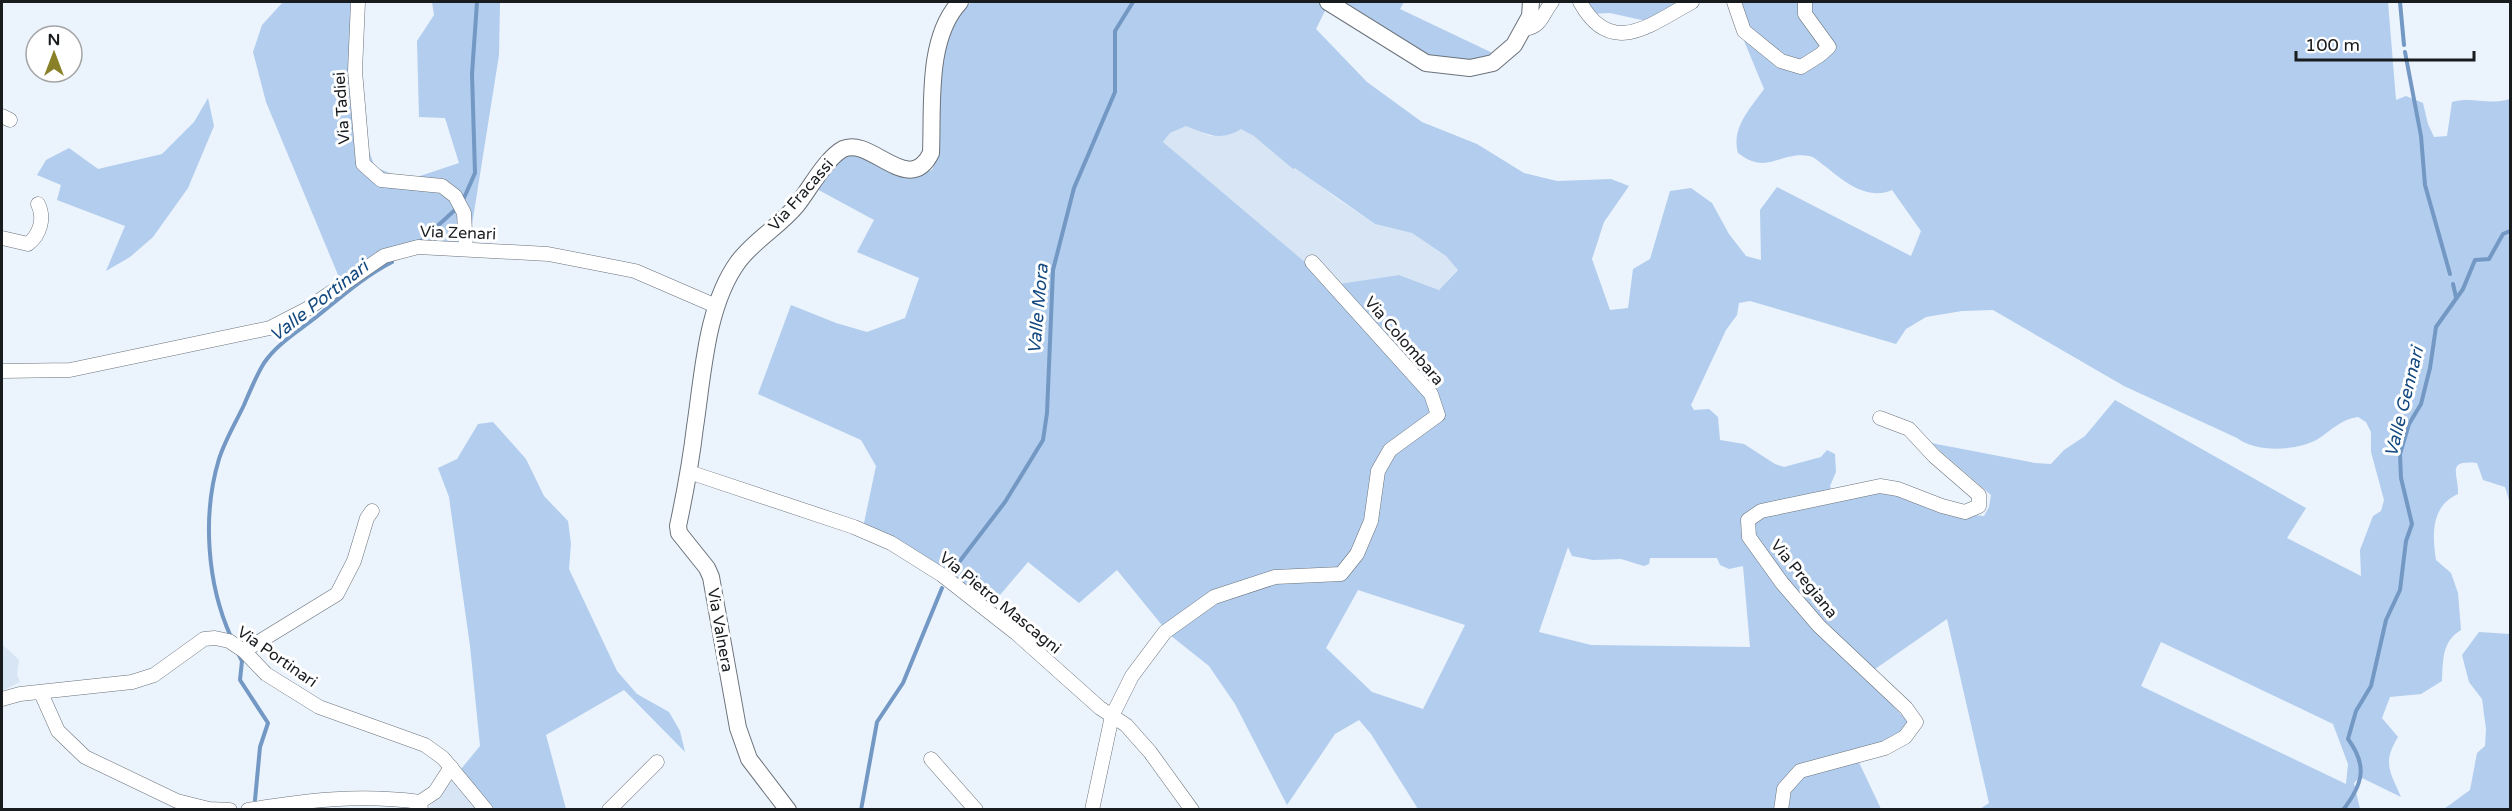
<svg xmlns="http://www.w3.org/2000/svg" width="2512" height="811" font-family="'Varela Round',sans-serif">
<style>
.built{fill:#d8e5f4}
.green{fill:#b2cded;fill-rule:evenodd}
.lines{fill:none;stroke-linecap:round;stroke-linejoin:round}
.stream{stroke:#7398c4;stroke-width:4}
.minor-casing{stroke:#6b727a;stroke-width:15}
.tertiary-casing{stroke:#6b727a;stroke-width:18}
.minor{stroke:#fff;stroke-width:14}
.tertiary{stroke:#fff;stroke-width:16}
.labels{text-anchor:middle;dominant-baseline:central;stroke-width:6;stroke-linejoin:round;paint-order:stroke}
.street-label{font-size:16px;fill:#191c1f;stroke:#fff}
.water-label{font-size:18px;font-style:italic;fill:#134980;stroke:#fff}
</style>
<rect width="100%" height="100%" fill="#ebf3fd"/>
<g class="built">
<polygon points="1186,125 1210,136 1241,129 1254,135 1336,198 1375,224 1412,233 1446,256 1458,269 1439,290 1399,275 1332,285 1163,142 1170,133"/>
<polygon points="2,644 19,660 17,675 20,682 2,691"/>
<polygon points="461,769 494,809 427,810"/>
</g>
<g class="green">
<polygon points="283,2 359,2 364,138 375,167 399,177 411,179 459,163 445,118 419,117 417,41 434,15 432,2 500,2 499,55 468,250 420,248 384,259 341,282 266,102 253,52 262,25"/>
<path d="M 972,2 L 1404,2 L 1400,9 L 1501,57 L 1442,69 L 1327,7 L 1316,29 L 1367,82 L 1422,122 L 1477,144 L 1524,173 L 1557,181 L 1611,179 L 1629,186 L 1604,222 L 1592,259 L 1610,310 L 1628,308 L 1633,269 L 1650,259 L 1670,191 L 1691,188 L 1712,203 L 1729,234 L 1746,256 L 1761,260 L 1760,210 L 1777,187 L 1911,256 L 1921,231 L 1892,190 C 1867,201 1843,181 1825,166 C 1820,163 1815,157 1809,156 C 1779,151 1768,176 1738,153 C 1731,128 1750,109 1764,89 L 1728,2 L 2388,2 L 2396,100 L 2406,96 L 2423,103 L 2428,124 L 2434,137 L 2447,136 L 2452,102 C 2474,96 2486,106 2510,99 L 2510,503 L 2505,487 L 2483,480 L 2477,463 C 2445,460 2459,474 2458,494 C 2431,506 2432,534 2436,560 L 2451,573 L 2458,593 L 2461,630 C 2442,641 2443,660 2442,681 L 2421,694 L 2390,697 L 2382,718 L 2398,737 C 2382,763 2390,771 2401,797 L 2360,777 L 2354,783 L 2360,809 L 1980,809 L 1989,803 L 1947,619 L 1865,676 L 1909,723 L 1891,740 L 1854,752 L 1881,809 L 1418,809 L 1371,734 L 1359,720 L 1335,734 L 1287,805 L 1235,704 L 1209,666 L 1170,635 L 1117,570 L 1079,603 L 1028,562 L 983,615 L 951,588 L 894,552 L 864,523 L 876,466 L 861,440 L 758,394 L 791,305 L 836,323 L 867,332 L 905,318 L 919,278 L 857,252 L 874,220 L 815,188 L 845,155 L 857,155 L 918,175 L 932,170 L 937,158 C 938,113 932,31 972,2 ZM 1186,126 C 1207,134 1220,142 1241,129 L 1254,136 L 1293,169 L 1295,168 L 1375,224 L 1412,233 L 1446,256 L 1458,270 L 1439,290 L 1399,275 L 1332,285 L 1163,142 L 1170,133 ZM 1750,301 L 1896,344 L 1906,329 L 1926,317 L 1962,311 L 1993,310 L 2124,386 L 2237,438 C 2256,453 2297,451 2318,439 C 2332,430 2341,419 2358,417 L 2366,422 L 2371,432 L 2371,452 L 2384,500 L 2381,511 L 2373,516 L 2360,550 L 2361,576 L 2287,538 L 2306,508 L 2115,400 L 2085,436 L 2064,450 L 2051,464 L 2035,463 L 1931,443 L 1991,495 L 1989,507 L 1984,516 C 1948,514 1917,496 1882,492 C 1867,491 1849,497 1835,499 L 1830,486 L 1836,472 L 1835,454 L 1827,450 L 1821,457 L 1784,467 L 1775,464 L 1744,444 L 1720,440 L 1718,417 L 1709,409 L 1694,410 L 1691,405 L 1726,330 L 1737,315 L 1739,303 ZM 1568,547 L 1572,556 L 1593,560 L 1621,559 L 1644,566 L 1649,564 L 1650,558 L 1717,558 L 1720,565 L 1729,569 L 1743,566 L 1750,647 L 1591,645 L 1539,632 ZM 1358,590 L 1465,625 L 1423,709 L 1372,692 L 1326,648 ZM 2161,642 L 2333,724 L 2348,764 L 2346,784 L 2141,686 Z"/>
<polygon points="1580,2 1685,2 1651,22 1610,13 1588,14"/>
<polygon points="208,98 214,126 188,188 153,237 130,257 106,271 125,226 57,200 61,185 37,175 46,160 69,148 98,169 162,154 194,122"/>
<polygon points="493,422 526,459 544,496 568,521 571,544 569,569 617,671 637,694 669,712 680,731 685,752 624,690 546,735 566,809 494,809 461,769 480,746 470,646 449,497 438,468 457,459 478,424"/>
<polygon points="2479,632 2510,634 2510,809 2444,809 2470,790 2477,753 2485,746 2486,729 2482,699 2469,682 2462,655"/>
</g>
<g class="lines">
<g class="stream">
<polyline points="2400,2 2404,45"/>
<polyline points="2405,52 2421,136 2425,185 2450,274"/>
<polyline points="464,198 475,173 472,74 477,2"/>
<polyline points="420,242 456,209"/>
<polyline points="2453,284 2456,297"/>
<polyline points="953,570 1005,502 1043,440 1047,413 1053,270 1074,188 1115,92 1115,31 1133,2"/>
<path d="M 231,637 C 207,584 202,515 219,459 C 225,440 236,422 244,405 C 250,391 256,376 264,363 C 277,344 297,332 315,318 C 340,298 363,277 392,262"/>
<polyline points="238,653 242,661 240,680 268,723 260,747 255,800"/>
<polyline points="861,810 877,722 903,683 942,588"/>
<path d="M 2343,810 C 2363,784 2368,766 2348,739 L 2356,711 L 2371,686 L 2386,620 L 2400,590 L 2406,541 L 2412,524 L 2401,478 L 2400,454 L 2409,424 L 2421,404 L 2430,368 L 2436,327 L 2463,289 L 2475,260 L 2489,259 L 2503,234 L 2510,231"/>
</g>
<defs>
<g id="minor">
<polyline points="358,2 355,71 363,164 381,180 442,186 455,196 464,213 466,249"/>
<path d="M 1580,2 C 1611,59 1651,24 1692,2"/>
<polyline points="1734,2 1744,31 1781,61 1801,67 1820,55 1829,47 1805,14 1805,2"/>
<path d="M 1524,29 C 1542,27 1542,14 1552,2"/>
<polyline points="2,116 10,120"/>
<path d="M 2,238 L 28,244 C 40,235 45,218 38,204"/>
<polyline points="2,371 70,370 270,328 307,309 384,256 418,247 548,254 635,271 716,306"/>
<polyline points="689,472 854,527 891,543 942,575 1016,633 1100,708 1126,725 1150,752 1192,810"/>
<polyline points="244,651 337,594 354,561 367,518 372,511"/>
<polyline points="41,693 58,731 85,757 177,801 209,809 230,810"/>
<polyline points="2,699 20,694 132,682 154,675 204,639 215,638 229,641 244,651 266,674 319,707 425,745 443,758 486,810"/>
<polyline points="931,759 976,810"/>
<polyline points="420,802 435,792 451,767"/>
<path d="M 248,810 C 308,800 360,794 420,802 L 421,810"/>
<polyline points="609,810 657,762"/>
<polyline points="1092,810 1112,716 1132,676 1165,632 1214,597 1275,577 1341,574 1357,554 1371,521 1378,471 1390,450 1438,415 1431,394 1312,262"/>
<polyline points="1781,810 1784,789 1800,771 1885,748 1905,737 1916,722 1906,708 1819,626 1782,583 1749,537 1748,520 1761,511 1880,486 1898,489 1942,506 1965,512 1979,506 1979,495 1934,456 1909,429 1880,418"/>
</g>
<g id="tertiary">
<polyline points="1328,2 1426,63 1470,68 1493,63 1514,45 1530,16 1531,2"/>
<path d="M 788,810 L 749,759 L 738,728 L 711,577 L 707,568 L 679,533 L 678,526 C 685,493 691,461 695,427 C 703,375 706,306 738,262 C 754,240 780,226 797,205 C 809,190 826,158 843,149 C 871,136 909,198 931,153 C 933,106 926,38 960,2"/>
</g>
</defs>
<use href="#minor" class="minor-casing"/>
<use href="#tertiary" class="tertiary-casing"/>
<use href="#minor" class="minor"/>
<use href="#tertiary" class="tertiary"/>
</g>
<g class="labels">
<g class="street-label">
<text transform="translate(342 108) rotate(-94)">Via Tadiei</text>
<text transform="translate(801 195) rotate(-49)">Via Fracassi</text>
<text transform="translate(458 233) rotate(2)">Via Zenari</text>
<text transform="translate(1404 341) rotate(49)">Via Colombara</text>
<text transform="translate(1804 579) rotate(51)">Via Pregiana</text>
<text transform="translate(1000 603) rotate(39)">Via Pietro Mascagni</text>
<text transform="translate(720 630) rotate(80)">Via Valnera</text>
<text transform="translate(277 657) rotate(35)">Via Portinari</text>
</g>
<g class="water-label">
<text transform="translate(319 301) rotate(-38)">Valle Portinari</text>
<text transform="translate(1038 309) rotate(-85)">Valle Mora</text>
<text transform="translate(2404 402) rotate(-76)">Valle Gennari</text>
</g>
</g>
<rect width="2512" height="811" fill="none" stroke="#191c1f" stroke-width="6"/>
<g transform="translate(54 54)"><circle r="28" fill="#ffffff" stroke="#a3a4a5" stroke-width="1.5"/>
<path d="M0-4.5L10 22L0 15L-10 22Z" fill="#8a8027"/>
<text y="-9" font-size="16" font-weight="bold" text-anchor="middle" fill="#191c1f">N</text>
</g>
<path d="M2296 51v9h178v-9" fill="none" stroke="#191c1f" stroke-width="3"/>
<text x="2305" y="51" font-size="18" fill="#191c1f" stroke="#ffffff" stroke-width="4.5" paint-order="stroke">100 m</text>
</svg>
